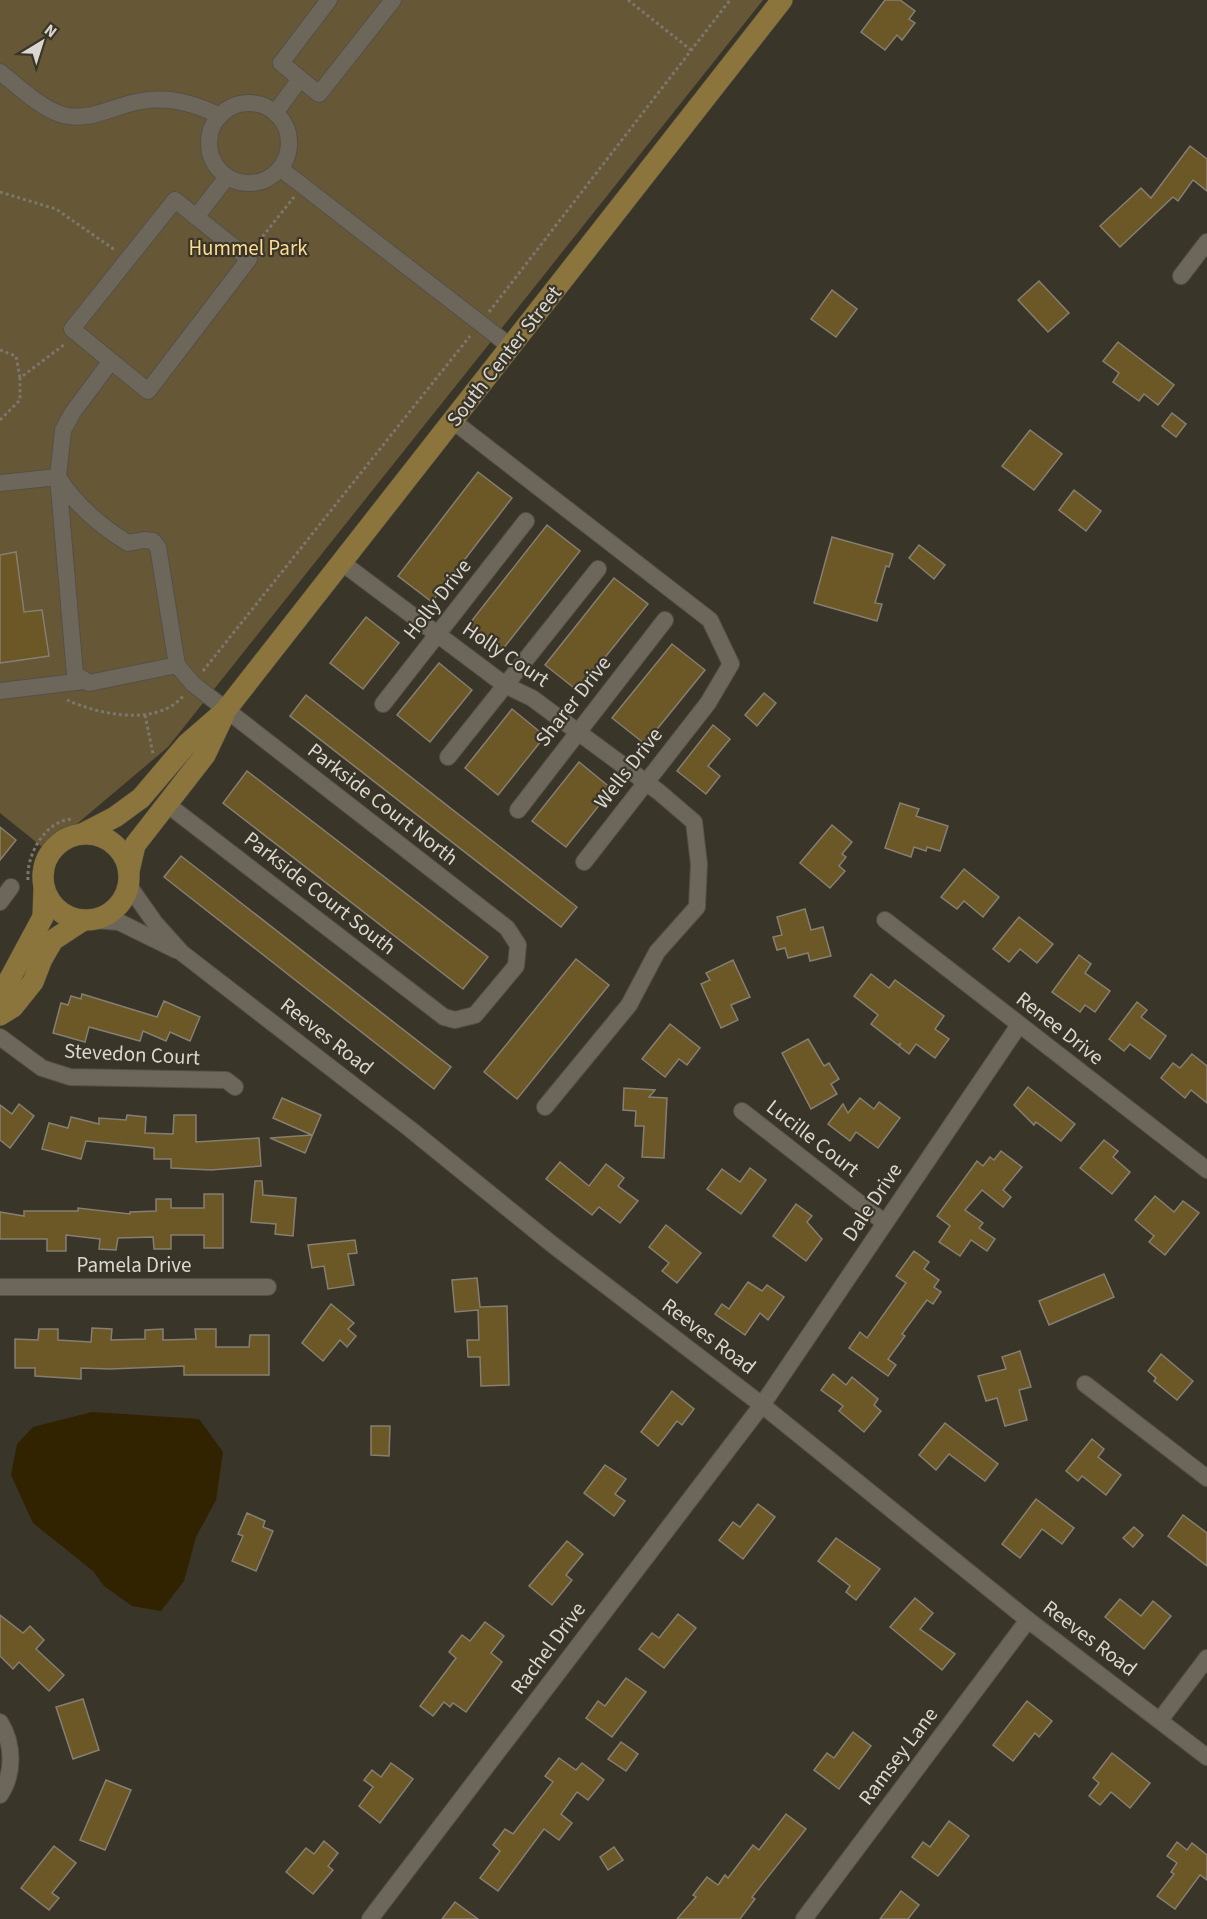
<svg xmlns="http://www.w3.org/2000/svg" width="1207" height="1919" font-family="'Source Sans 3',sans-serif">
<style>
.green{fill:#665737}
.water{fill:#312200}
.building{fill:#6c5726;stroke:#857f72;stroke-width:1.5}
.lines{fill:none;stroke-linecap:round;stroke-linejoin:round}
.minor-casing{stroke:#555046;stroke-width:18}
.major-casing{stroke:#555046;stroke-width:22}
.path{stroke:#7b776d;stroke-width:3;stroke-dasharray:3 3;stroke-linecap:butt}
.minor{stroke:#6d675b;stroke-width:16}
.major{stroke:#8b753c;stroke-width:21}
.labels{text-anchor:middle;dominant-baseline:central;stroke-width:4.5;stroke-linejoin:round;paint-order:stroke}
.park-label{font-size:21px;fill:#fddb8f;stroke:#3a3529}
.street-label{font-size:21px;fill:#dad7d0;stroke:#3a3529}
</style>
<rect width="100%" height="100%" fill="#3a3529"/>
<polygon class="green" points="0,0 763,0 168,747 46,850 0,813"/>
<polygon class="water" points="92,1412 199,1419 223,1452 216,1500 196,1537 184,1581 161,1611 132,1606 104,1586 93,1571 33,1523 11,1475 17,1444 33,1427"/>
<g class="building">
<polygon points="885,0 900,0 915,11 909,19 915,23 902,40 897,35 885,50 861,32"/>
<polygon points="1190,146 1207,159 1207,191 1193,180 1178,201 1173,197 1120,247 1100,226 1141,188 1151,198"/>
<polygon points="1039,281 1069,313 1048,332 1018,300"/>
<polygon points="832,290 857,309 836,337 811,319"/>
<polygon points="1118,342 1174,385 1158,405 1144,394 1139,401 1113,382 1119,373 1103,361"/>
<polygon points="1172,413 1186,424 1176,437 1162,426"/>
<polygon points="1030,430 1062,454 1034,490 1002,466"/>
<polygon points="478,472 512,498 432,602 398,576"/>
<polygon points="1074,490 1101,511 1086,531 1059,510"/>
<polygon points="547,525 580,551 499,654 466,628"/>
<polygon points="832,537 893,554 889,567 886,566 875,603 882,604 877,621 814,603"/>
<polygon points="919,545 945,565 934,579 909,558"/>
<polygon points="16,552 24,612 42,610 49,656 0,663 0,555"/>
<polygon points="614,578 648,604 578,691 545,665"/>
<polygon points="366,617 399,643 363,689 330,663"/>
<polygon points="672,644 705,670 645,744 612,718"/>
<polygon points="439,663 472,690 430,742 397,715"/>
<polygon points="764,693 776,703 757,726 745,715"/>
<polygon points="306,695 577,907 561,927 290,716"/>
<polygon points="512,709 545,736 498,795 465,768"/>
<polygon points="713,725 730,739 708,766 720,776 706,794 677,771"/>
<polygon points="579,762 612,789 566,847 532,821"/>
<polygon points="247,771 488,957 463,989 223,803"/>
<polygon points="900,803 919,809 916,816 948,826 940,851 927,847 926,851 914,847 911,857 885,848"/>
<polygon points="832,825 852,842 842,854 846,857 839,866 845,871 830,888 800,863"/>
<polygon points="0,827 16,840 0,860"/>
<polygon points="181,856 451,1067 434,1089 164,877"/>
<polygon points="964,869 999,897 983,917 964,901 957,909 941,897"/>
<polygon points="805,909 811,930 823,927 831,956 810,961 808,953 788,958 785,948 777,950 773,937 782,935 777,917"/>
<polygon points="1019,917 1053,944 1037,963 1020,949 1009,962 993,949"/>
<polygon points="1079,955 1091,964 1085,973 1110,991 1095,1012 1085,1005 1080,1012 1052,992"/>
<polygon points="576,959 609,985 517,1099 484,1072"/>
<polygon points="733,960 750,997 731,1005 738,1020 721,1028 701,984 710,980 706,973"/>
<polygon points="871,974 889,988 895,980 944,1016 935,1029 949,1039 935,1058 916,1044 909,1054 899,1046 901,1043 898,1045 871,1024 878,1015 854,996"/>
<polygon points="82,994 157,1017 164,1001 200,1017 190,1041 170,1032 166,1041 143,1031 140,1041 89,1027 85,1042 53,1033 61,1003 68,1005 71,996 81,999"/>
<polygon points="1137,1002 1147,1010 1141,1017 1166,1036 1150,1059 1130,1044 1124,1051 1109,1039"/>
<polygon points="670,1024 700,1048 687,1065 679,1059 665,1077 642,1059"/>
<polygon points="808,1039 824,1066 829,1063 839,1079 831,1084 837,1094 811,1109 782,1053"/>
<polygon points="1192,1054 1207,1066 1207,1103 1191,1090 1185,1098 1161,1078 1173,1063 1180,1068"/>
<polygon points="1028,1087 1075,1124 1061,1141 1036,1122 1034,1125 1014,1105"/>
<polygon points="624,1088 655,1090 649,1097 667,1098 664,1158 642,1157 644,1126 635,1126 636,1111 623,1110"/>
<polygon points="282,1098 321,1115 305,1153 270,1138 312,1135 273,1118"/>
<polygon points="860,1098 874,1109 879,1102 900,1118 878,1148 856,1132 850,1141 828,1124 843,1104 848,1113"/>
<polygon points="19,1104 34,1116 10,1148 0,1140 0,1105 12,1114"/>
<polygon points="127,1115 146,1117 145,1133 173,1134 174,1115 196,1115 196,1142 259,1138 261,1166 211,1170 171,1168 171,1159 154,1159 154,1148 86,1141 81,1159 42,1149 49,1123 68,1128 71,1117 99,1124 99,1118 126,1120"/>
<polygon points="1104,1140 1118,1151 1113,1157 1130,1172 1112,1194 1080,1168"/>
<polygon points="1001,1151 1022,1167 1003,1190 1011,1197 1003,1207 982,1190 965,1210 983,1223 979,1228 995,1239 987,1251 971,1240 960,1256 939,1242 950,1226 937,1216 977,1161 983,1166 990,1157 994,1160"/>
<polygon points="560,1162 589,1186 606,1164 624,1178 618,1186 638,1201 620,1223 599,1207 592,1215 546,1179"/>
<polygon points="750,1168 766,1180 741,1214 707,1189 722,1169 740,1182"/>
<polygon points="255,1181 262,1181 263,1195 296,1198 293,1236 275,1234 276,1224 251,1222"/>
<polygon points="204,1194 223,1194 223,1248 204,1248 204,1235 171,1235 171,1249 154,1249 153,1237 118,1238 116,1250 99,1249 100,1239 66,1235 66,1251 47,1251 47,1239 0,1239 0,1212 24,1216 24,1211 78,1211 78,1208 130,1214 130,1212 156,1211 156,1199 171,1199 171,1208 204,1208"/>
<polygon points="1155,1196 1174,1212 1183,1201 1199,1213 1165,1255 1149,1242 1154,1236 1135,1220"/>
<polygon points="796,1204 812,1216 807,1222 822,1239 806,1261 773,1236"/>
<polygon points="666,1225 701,1253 677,1283 662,1271 669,1263 649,1247"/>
<polygon points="355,1240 357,1253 348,1254 354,1285 328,1289 324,1266 312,1268 308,1245"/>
<polygon points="914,1251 929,1262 924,1269 939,1280 934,1287 941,1292 933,1304 927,1300 902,1334 905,1336 888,1359 896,1365 888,1376 849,1348 860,1332 867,1338 906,1283 896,1276"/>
<polygon points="1104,1274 1114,1297 1049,1325 1039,1301"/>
<polygon points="477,1278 480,1307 507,1306 509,1385 481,1386 480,1357 468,1357 467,1340 479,1340 478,1310 455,1312 452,1280"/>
<polygon points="748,1282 762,1291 767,1285 784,1297 768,1320 760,1313 745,1335 715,1314 722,1304 729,1309"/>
<polygon points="331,1304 354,1323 348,1329 356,1336 347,1347 340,1340 323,1361 302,1343"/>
<polygon points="92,1328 112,1329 111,1340 145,1339 145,1330 163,1329 163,1340 196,1339 195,1329 216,1329 216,1347 249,1347 250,1335 269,1335 269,1375 184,1375 184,1366 110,1369 81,1368 81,1379 35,1376 35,1368 15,1368 15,1339 38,1340 39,1329 58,1329 58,1340 91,1342"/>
<polygon points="1020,1351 1031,1387 1019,1390 1027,1420 1005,1426 997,1398 986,1401 978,1376 1006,1369 1002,1357"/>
<polygon points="1161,1354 1193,1381 1177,1400 1154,1381 1156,1378 1148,1371"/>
<polygon points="833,1374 846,1385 852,1377 878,1399 874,1405 881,1411 864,1432 839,1411 843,1406 821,1390"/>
<polygon points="672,1391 694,1409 682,1425 677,1421 658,1446 641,1432"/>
<polygon points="945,1423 998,1464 985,1481 949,1454 936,1470 919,1455"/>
<polygon points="371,1426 390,1426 389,1456 371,1455"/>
<polygon points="1092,1439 1104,1449 1098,1457 1121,1475 1106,1495 1082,1476 1078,1481 1066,1471"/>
<polygon points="605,1465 626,1479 615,1494 625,1501 614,1516 584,1493"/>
<polygon points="1036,1499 1074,1528 1062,1544 1042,1529 1020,1558 1002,1544"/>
<polygon points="758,1504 775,1517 743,1559 719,1540 733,1522 740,1527"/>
<polygon points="247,1513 265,1521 263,1527 273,1531 256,1571 232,1561 243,1536 238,1534"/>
<polygon points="1183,1515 1207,1533 1207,1566 1168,1536"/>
<polygon points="1134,1527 1143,1535 1133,1547 1123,1538"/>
<polygon points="836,1538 880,1569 856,1600 846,1592 850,1586 818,1561"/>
<polygon points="567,1541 583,1554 566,1575 572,1580 552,1605 529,1586"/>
<polygon points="915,1598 933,1613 920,1629 955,1654 942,1670 890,1627"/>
<polygon points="1120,1599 1141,1616 1153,1601 1171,1616 1144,1649 1105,1617"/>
<polygon points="678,1614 696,1628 664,1668 639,1649 652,1633 659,1638"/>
<polygon points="0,1615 23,1633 30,1626 44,1640 36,1649 64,1675 49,1691 19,1662 13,1669 0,1656"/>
<polygon points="485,1622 504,1636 491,1653 502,1662 466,1712 453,1703 450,1707 444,1702 433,1716 420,1706 456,1658 449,1652 462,1635 470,1641"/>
<polygon points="626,1678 646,1692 612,1737 586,1718 598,1701 605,1706"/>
<polygon points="83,1699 99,1750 73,1759 56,1707"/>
<polygon points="1027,1701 1052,1721 1039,1737 1035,1733 1013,1761 993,1745"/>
<polygon points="853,1732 871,1746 839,1789 814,1770 827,1753 834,1758"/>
<polygon points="621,1742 638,1754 626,1771 608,1759"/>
<polygon points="1112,1753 1150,1783 1130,1808 1111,1792 1100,1805 1089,1796 1099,1783 1093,1778"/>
<polygon points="559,1758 576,1770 582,1763 604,1780 588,1800 577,1792 561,1814 572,1823 559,1840 544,1829 498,1891 480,1878 500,1851 493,1845 505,1829 513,1834 553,1782 545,1776"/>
<polygon points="391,1763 413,1779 380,1823 359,1806 373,1787 364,1780 372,1770 381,1777"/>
<polygon points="106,1780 131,1790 105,1850 80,1840"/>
<polygon points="786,1814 806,1829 752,1897 755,1899 740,1919 677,1919 696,1897 693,1895 707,1877 718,1885 725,1875 728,1878 753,1845 759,1850"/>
<polygon points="949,1821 969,1836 938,1876 912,1857 923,1842 930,1847"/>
<polygon points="324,1841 338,1853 328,1866 333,1870 313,1894 286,1872 306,1848 314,1854"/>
<polygon points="1177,1842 1187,1850 1192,1843 1207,1855 1207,1880 1200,1875 1175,1909 1157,1896 1174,1874 1171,1872 1177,1863 1167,1856"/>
<polygon points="54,1846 76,1863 52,1893 59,1898 49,1910 21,1888"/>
<polygon points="614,1847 623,1860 608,1870 600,1857"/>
<polygon points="901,1891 919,1905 908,1919 880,1919"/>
<polygon points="455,1902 478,1919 442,1919"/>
</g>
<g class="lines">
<defs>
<g id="minor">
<polyline points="329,0 281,63 319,94 393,0"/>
<path d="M 0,72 C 18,86 38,106 60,114 C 86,123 112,107 136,102 C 166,95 193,102 220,116"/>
<circle cx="249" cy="143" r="40"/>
<polyline points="275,113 300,79"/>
<polyline points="281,169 511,347"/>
<polyline points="196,217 227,177"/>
<polyline points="1181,276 1207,242"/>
<polyline points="453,421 710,620 731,664 708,703 584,862"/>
<polyline points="0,483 58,477 63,430 73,412 111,361 148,391 249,259 175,200 72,329 111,361"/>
<polyline points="341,562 505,685 532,698 659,792 694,822 699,864 697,907 657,952 629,1005 545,1107"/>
<polyline points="0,691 84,681"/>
<polyline points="383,704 526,521"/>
<polyline points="448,757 598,569"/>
<path d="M 168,805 L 444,1017 L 455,1020 L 475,1015 L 516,966 L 518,945 L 507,928 L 193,684 L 177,665 L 158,547 L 153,541 L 144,540 L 128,543 C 100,526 75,504 58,477 L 75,674 L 89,683 L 177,665"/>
<polyline points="518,810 665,620"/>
<polyline points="129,886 155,923 182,953 410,1129 553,1245 762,1405 1028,1620 1207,1757"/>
<polyline points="0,902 11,887"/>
<polyline points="95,920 119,922 176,950"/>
<polyline points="885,920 1207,1170"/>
<polyline points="0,1037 42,1068 70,1077 226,1080 235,1087"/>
<polyline points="742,1111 885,1223"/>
<polyline points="0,1287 268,1287"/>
<polyline points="1085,1384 1207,1478"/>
<polyline points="1160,1720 1207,1658"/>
<path d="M 0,1722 C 14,1744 14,1774 0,1795"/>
<polyline points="370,1919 762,1405 1019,1025"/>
<polyline points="804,1919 1028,1620"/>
</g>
<g id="major">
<circle cx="86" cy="877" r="43"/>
<polyline points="82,834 115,817 141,798 187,744 225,711 782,0"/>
<polyline points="129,871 135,845 205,755 223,717"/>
<polyline points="0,997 43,917 44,890"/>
<polyline points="0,1015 13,1007 33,982 42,959 53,940 82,921"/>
</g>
</defs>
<use href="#minor" class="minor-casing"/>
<use href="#major" class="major-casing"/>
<g class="path">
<polyline points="628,0 691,50"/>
<polyline points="0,192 56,209 115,250"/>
<polyline points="255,246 294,197"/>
<polyline points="489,312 730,0"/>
<polyline points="0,350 16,356 20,378"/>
<polyline points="0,420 20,400 20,378 65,344"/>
<polyline points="203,671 470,336"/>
<path d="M 67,700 C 100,715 158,727 184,695"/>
<polyline points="145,715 153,754"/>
<path d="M 28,880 C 26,855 45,820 73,819"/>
</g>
<use href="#minor" class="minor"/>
<use href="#major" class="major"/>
</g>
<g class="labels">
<g class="park-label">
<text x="248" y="248">Hummel Park</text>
</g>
<g class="street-label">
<text transform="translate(504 356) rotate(-52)">South Center Street</text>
<text transform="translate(437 599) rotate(-52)">Holly Drive</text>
<text transform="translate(506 654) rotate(34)">Holly Court</text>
<text transform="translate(573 701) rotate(-52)">Sharer Drive</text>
<text transform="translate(628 768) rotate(-52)">Wells Drive</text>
<text transform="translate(383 804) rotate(38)">Parkside Court North</text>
<text transform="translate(320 893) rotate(38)">Parkside Court South</text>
<text transform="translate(1060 1028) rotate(38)">Renee Drive</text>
<text transform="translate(327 1036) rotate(38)">Reeves Road</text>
<text transform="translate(132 1054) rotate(3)">Stevedon Court</text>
<text transform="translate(813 1138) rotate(38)">Lucille Court</text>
<text transform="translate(872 1202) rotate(-56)">Dale Drive</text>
<text x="134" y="1265">Pamela Drive</text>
<text transform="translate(709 1336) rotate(37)">Reeves Road</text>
<text transform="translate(1090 1638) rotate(37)">Reeves Road</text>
<text transform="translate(548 1648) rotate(-53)">Rachel Drive</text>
<text transform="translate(898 1756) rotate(-53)">Ramsey Lane</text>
</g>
</g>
<g transform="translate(42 42) rotate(38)" stroke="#3a3529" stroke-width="4.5" paint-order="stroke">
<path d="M0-4.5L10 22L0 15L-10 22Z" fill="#dad7d0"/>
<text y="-9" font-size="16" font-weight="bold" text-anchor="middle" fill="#dad7d0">N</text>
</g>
</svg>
